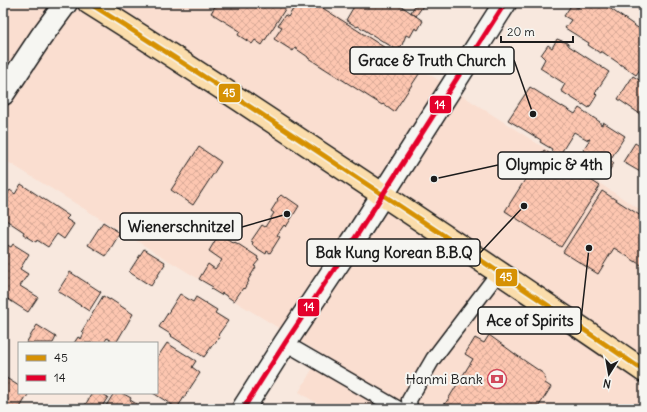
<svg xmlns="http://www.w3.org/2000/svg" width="647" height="412" font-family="Delius,sans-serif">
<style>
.built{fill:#faded0}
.building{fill:url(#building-cross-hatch);stroke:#1c1c1c}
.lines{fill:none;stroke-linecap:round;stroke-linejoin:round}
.lane-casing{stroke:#1c1c1c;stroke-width:17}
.street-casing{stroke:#1c1c1c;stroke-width:25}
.primary-casing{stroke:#1c1c1c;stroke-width:25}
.lane{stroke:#f6f6f2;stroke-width:14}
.street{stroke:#f6f6f2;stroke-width:22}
.primary{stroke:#fbddab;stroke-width:22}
.bus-1-casing{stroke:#f6f6f2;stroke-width:8}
.bus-2-casing{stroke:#f6f6f2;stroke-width:8}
.bus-1{stroke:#d69104;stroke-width:5}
.bus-2{stroke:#e4002b;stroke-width:5}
.labels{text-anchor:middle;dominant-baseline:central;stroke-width:4;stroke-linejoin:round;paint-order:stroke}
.poi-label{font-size:14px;fill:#1c1c1c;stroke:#f6f6f2;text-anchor:end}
.leader{fill:none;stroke:#1c1c1c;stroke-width:1.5}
.callout-dot{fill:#1c1c1c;stroke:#f6f6f2;stroke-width:1.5}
.callout{fill:#f6f6f2;stroke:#1c1c1c;stroke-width:1.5}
.callout-label{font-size:15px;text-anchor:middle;font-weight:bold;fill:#1c1c1c}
.line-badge{stroke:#f6f6f2;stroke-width:1.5}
.badge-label{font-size:11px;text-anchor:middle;font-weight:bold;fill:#fff}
</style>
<defs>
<pattern id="building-cross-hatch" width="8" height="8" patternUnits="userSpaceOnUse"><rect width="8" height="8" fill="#fdc6b0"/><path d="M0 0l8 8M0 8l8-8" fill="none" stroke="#d8aa97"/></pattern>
</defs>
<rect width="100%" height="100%" fill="#f8e8de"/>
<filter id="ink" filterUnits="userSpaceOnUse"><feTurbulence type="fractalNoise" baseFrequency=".025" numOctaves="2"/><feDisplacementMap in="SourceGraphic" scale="8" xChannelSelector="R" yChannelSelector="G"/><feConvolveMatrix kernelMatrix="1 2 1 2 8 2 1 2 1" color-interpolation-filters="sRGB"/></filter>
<g filter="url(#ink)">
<polygon class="built" points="3,3 318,3 644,212 644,409 326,409 299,392 321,354 3,159"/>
<g class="building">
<polygon points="217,3 289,3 262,45 255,40 252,44 238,35 240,31 211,13"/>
<polygon points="297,3 315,3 421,71 394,112 383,104 382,105 308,58 308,57 295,48 293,51 274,39 282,27 278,25 285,15 288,17"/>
<polygon points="356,3 397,3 423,21 418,30 415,28 410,37 406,35 402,45 397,50 358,26 357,27 346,20"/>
<polygon points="414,3 425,3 416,16 411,12 416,4"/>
<polygon points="582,3 592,3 599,7 602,3 644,32 644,62 643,64 644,65 644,69 643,70 641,68 636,75 601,51 600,53 588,45 589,43 565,28 571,20 564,16 572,4 578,8"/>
<polygon points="628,3 644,3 644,18 640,15 642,11 633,5 633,6"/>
<polygon points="557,39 567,43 569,46 609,72 595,93 597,95 589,108 583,104 583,105 561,91 565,84 540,68 545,59 541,55 548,45 552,48"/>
<polygon points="633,76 644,83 643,116 618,99"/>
<polygon points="530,87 562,107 562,106 575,114 579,108 600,122 600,124 602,125 603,122 625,136 610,160 614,163 609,171 604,168 600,175 578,161 585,151 583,150 590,139 589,139 588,140 574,132 559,156 551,151 552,149 540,142 541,140 508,120"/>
<polygon points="635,143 644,149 644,170 642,173 623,162"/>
<polygon points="199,147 221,162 193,205 171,190"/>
<polygon points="544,150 600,186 561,247 505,211"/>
<polygon points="21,184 69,216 66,219 74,224 64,239 57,234 48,247 37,240 36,242 23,234 24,232 3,218 3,212 6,207 3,205 3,201 10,190 15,194"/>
<polygon points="602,191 644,218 644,267 614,248 598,274 563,252"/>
<polygon points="281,195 285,198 286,197 299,206 286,227 284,225 277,235 280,237 270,253 267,251 266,254 252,245 253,242 251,241 262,225 265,227 274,213 271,211 278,200 277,199"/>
<polygon points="103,222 120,233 106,256 88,245"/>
<polygon points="219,234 234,243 235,242 258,257 257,259 259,260 254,266 256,267 248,280 249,281 244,289 243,288 234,301 222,293 221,295 211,289 213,287 199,279 208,264 215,269 222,260 209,251"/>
<polygon points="3,243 11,247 13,244 29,254 20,269 28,274 20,286 38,297 28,312 3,296"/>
<polygon points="144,249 165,262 164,264 165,264 151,286 129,272"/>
<polygon points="70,272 101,292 89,311 58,291"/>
<polygon points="180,294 193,302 196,297 217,310 215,313 228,321 218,335 220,337 219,339 218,339 216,341 215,344 214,343 204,357 171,336 172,335 159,327"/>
<polygon points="103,296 110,300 110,299 133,314 116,343 107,338 104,343 74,343 78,337 81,339 84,333 82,331"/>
<polygon points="37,325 56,337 53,343 26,343"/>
<polygon points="489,335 522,359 544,374 544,375 545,376 544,378 546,381 545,383 551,387 537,409 442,409 473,359 465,354 475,338 484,343"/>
<polygon points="167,343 196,361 192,367 200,373 177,408 153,393 157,393 157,358"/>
<polygon points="3,376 19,386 19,393 29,393 19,409 6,409 5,408 7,406 3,404"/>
<polygon points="92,393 101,393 108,397 101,408 103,409 83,409"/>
<polygon points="114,393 122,393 131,398 130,400 145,409 104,409"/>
</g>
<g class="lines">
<defs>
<g id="lane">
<polyline points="285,343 399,409"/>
<polyline points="410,409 409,400 433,359 499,272"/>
</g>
<g id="street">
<polyline points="3,94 41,37 66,3"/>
<polyline points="243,409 285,343 357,235 505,3"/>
</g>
<path id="primary" d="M 89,3 C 177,58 263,115 350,173 C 448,238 547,304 644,371"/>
</defs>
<use href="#lane" class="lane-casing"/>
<use href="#street" class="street-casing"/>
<use href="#primary" class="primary-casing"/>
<use href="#lane" class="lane"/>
<use href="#street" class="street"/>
<use href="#primary" class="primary"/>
<defs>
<path id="bus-1" d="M 89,3 C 177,58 263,115 350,173 C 448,238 547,304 644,371"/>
<polyline id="bus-2" points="243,409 285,343 357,235 505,3"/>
</defs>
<use href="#bus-1" class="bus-1-casing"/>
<use href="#bus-2" class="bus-2-casing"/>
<use href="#bus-1" class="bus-1"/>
<use href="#bus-2" class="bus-2"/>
</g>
</g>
<defs>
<symbol id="bank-ring" viewBox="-11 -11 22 22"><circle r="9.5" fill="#f6f6f2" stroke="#d1495b" stroke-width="1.5"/><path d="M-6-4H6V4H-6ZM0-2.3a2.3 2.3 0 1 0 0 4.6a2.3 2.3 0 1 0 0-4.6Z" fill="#d1495b"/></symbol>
</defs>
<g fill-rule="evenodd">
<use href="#bank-ring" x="486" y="368" width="22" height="22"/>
</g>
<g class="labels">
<g class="poi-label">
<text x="483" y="379">Hanmi Bank</text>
</g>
</g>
<path class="leader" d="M533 114L514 60M434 179L498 165M287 214L242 227M524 206L480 253M589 248L581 320"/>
<g class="callout-dot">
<circle cx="533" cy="114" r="4"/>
<circle cx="434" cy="179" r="4"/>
<circle cx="287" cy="214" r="4"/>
<circle cx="524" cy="206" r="4"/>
<circle cx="589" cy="248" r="4"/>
</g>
<g class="callout">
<rect x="350" y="47" width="164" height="27" rx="4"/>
<rect x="498" y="152" width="113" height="27" rx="4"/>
<rect x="120" y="213" width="122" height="27" rx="4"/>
<rect x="307" y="239" width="173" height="27" rx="4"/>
<rect x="478" y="307" width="103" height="27" rx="4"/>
</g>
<g class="callout-label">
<text x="432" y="66">Grace &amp; Truth Church</text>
<text x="554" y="170">Olympic &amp; 4th</text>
<text x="181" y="232">Wienerschnitzel</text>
<text x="394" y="258">Bak Kung Korean B.B.Q</text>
<text x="530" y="326">Ace of Spirits</text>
</g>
<g class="line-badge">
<rect x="218" y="83" width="23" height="20" rx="4" fill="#d69104"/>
<rect x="429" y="95" width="23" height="19" rx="4" fill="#e4002b"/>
<rect x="495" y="268" width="23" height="19" rx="4" fill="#d69104"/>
<rect x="297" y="298" width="23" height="19" rx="4" fill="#e4002b"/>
</g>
<g class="badge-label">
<text x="229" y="97">45</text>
<text x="440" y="109">14</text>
<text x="506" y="281">45</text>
<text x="309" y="311">14</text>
</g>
<rect width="647" height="412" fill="none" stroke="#f6f6f2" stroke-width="16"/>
<rect x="8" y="8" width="631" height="396" fill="none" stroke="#1c1c1c" stroke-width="1.5" filter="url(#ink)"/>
<rect x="18" y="342" width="140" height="52" fill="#f6f6f2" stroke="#9f9f9c"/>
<rect x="26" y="355" width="20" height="6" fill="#d69104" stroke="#9f9f9c"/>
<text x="54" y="362" font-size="12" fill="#1c1c1c">45</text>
<rect x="26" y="375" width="20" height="6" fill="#e4002b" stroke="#9f9f9c"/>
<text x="54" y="382" font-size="12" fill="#1c1c1c">14</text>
<g transform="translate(609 374) rotate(191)" stroke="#f6f6f2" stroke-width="3" paint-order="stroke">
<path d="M0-3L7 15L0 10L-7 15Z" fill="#1c1c1c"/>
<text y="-6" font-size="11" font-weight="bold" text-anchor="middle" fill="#1c1c1c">N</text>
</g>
<path d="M501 36v6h72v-6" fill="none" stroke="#1c1c1c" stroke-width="2"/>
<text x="507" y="36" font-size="12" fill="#1c1c1c" stroke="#f6f6f2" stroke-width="3" paint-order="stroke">20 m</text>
</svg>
